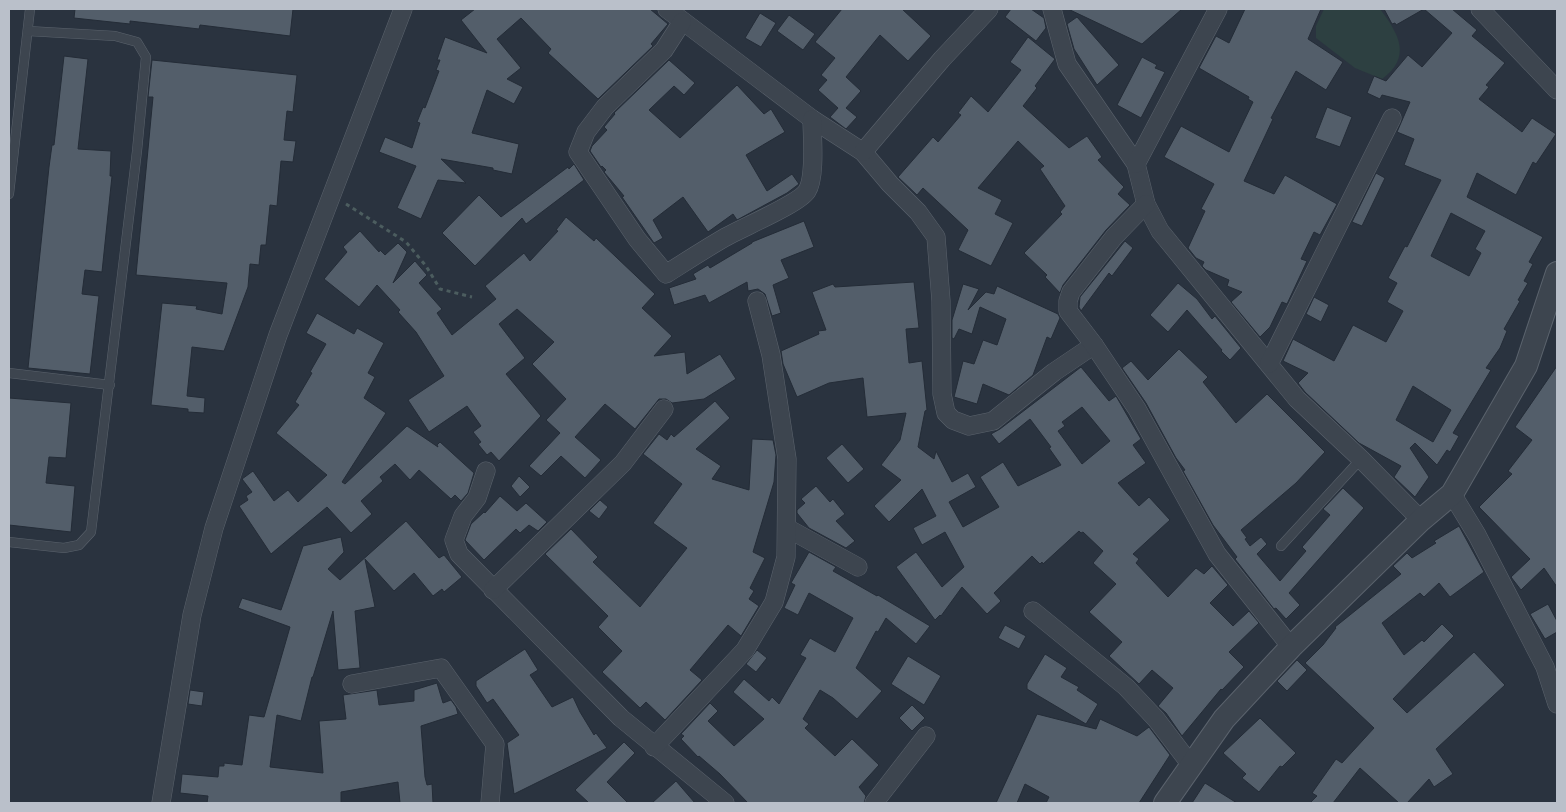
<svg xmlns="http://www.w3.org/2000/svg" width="1566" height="812" font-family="'Space Grotesk',sans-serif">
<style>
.green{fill:#2d4041}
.building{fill:#535e6a;stroke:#242c37;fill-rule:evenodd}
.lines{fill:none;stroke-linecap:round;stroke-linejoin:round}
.service-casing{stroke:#5b636d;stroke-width:10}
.minor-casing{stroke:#5b636d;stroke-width:19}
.tertiary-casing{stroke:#5b636d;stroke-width:24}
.path{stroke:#4c5d5f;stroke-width:3;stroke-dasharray:4 4;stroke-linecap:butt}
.service{stroke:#3d454f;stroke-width:9}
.minor{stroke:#3d454f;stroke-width:18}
.tertiary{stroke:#3d454f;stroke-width:22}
</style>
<rect width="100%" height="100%" fill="#2a333f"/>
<path class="green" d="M 1324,9 L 1380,9 C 1399,34 1412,57 1382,79 L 1355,68 L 1316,38 L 1316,26 Z"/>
<g class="building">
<polygon points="75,9 293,9 290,36 200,25 199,29 130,21 130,24 74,18"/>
<polygon points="475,9 650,9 668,24 651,44 653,46 598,99 548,53 551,49 521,18 497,39 521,68 507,79 523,87 514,104 487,90 472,133 519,144 512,174 493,170 493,168 441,159 466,183 438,180 421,219 397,208 416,166 379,152 385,137 412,148 420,123 417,122 423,107 425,108 439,71 436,70 440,60 437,60 445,37 487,53 461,20"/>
<polygon points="842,9 902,9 931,36 908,61 880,35 846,77 861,91 846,108 857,117 846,129 830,117 838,108 818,90 827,80 821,75 835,58 815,42"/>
<polygon points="1011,9 1031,9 1044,18 1046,28 1036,41 1005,17"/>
<polygon points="1068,9 1182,9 1142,44"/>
<polygon points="1245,9 1321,9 1308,39 1343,62 1326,90 1296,71 1271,118 1273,119 1244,181 1274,194 1285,175 1337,204 1320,235 1314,232 1301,259 1307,261 1287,304 1282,302 1270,327 1260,337 1231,302 1242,292 1227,286 1229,280 1206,270 1202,266 1204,262 1196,258 1188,248 1205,211 1201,209 1214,184 1164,157 1181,126 1229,152 1253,102 1248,99 1249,97 1199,68 1216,36 1229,43"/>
<path d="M 1384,9 L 1452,9 L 1477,30 L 1472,36 L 1505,63 L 1486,85 L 1489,87 L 1479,99 L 1522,132 L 1532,118 L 1556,134 L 1536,164 L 1533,162 L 1516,195 L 1477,173 L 1467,197 L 1543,237 L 1529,262 L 1533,264 L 1524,281 L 1528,283 L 1518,300 L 1520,301 L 1504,329 L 1507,331 L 1500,348 L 1486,368 L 1491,370 L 1453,433 L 1459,436 L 1450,452 L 1447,450 L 1437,465 L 1415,443 L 1410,448 L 1429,477 L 1415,497 L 1394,477 L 1401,466 L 1359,443 L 1305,392 L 1298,383 L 1308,373 L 1283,361 L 1293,339 L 1334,361 L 1353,325 L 1386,342 L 1403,311 L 1387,302 L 1397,283 L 1388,278 L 1405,246 L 1407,247 L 1441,180 L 1404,165 L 1414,139 L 1397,132 L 1410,102 L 1382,95 L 1380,99 L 1367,93 L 1374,76 L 1386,81 L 1408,55 L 1422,67 L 1452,33 L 1424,9 L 1396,25 L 1395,23 L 1392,24 ZM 1451,213 L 1485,231 L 1475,249 L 1481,253 L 1469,276 L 1431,256 ZM 1413,386 L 1451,410 L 1433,442 L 1396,420 Z"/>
<polygon points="760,13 776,23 761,47 745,38"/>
<polygon points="789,15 815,34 803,50 777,31"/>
<polygon points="1077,17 1119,65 1097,85 1074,49 1067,24"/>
<polygon points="1028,37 1055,59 1035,86 1037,88 1023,106 1069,148 1087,136 1102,157 1098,160 1124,187 1118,194 1130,205 1106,230 1063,285 1060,293 1045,277 1047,275 1024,253 1062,214 1060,212 1065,206 1040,169 1044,166 1018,141 978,188 1002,200 995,214 1013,223 991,266 958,250 968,230 923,188 917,195 898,177 933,137 938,142 961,115 958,113 971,96 988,112 1021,70 1010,62"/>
<polygon points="64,56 88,59 78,149 111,151 110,176 112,176 102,272 85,270 82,294 99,296 90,374 28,368 49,167 52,145 54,145"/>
<polygon points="1142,57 1157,65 1155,68 1165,72 1141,118 1117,105"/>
<polygon points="152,60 297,75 293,112 287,111 284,140 296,141 293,162 281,161 277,206 270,205 266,245 261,245 259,265 250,264 248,287 224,351 192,347 187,396 205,398 204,413 188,412 188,409 151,405 162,303 197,306 196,309 222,314 227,283 136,275 153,97 148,97"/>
<polygon points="669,60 695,83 684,95 674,86 649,110 680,138 737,85 764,114 771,109 785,132 746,155 767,191 792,174 799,184 787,193 737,220 733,214 708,232 683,197 653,220 663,238 654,243 622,197 624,196 604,172 606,170 602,166 601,167 590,151 592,146 607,130 604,127 615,114 614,113"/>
<polygon points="1327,107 1352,117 1340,147 1315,138"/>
<polygon points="574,164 584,180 526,224 522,218 475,266 442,233 479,195 501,217 568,167 569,169"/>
<polygon points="1376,173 1385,178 1362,226 1352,222"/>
<polygon points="566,217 594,241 596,238 655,294 642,308 672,336 654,356 685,352 687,374 720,354 736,379 704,399 672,403 666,399 659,399 635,429 605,404 575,437 601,460 585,478 561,456 541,476 529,466 560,433 546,420 566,399 532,364 554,342 517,309 499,324 525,358 506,374 541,416 499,461 491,452 487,455 478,444 481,442 473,432 481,426 467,406 429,432 408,400 444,376 416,332 398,312 400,310 377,285 359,307 324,279 347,252 343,247 360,231 379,252 380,250 385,255 398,243 407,252 393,283 415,261 427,275 419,283 442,309 437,313 452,335 496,299 485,286 524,253 530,261 558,231 556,230"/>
<polygon points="804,221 814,247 781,260 789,278 773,285 781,313 772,316 765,294 758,289 748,291 747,282 709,303 705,295 674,305 669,288 696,279 693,274 708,265 710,268 752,243 752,242"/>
<polygon points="1125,241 1133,248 1112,276 1109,273 1081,311 1079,307 1080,297"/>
<path d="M 914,282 L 919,328 L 906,329 L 909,363 L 922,361 L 927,410 L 925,411 L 918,447 L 934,459 L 936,451 L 952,482 L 968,473 L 976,487 L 949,502 L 963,527 L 999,507 L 980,477 L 1003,462 L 1018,486 L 1061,465 L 1049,448 L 1051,447 L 1030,419 L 999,444 L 991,434 L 1000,429 L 1081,367 L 1109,401 L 1116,396 L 1141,439 L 1133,445 L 1146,463 L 1118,483 L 1139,506 L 1149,497 L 1170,520 L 1133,554 L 1139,559 L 1136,563 L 1168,597 L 1196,568 L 1204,574 L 1212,566 L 1228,585 L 1210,603 L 1233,626 L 1249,611 L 1259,623 L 1229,652 L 1244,667 L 1222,690 L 1221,689 L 1182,736 L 1166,713 L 1158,706 L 1173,688 L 1152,670 L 1139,684 L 1109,656 L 1122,642 L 1089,612 L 1116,584 L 1093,563 L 1103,551 L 1083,532 L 1081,533 L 1079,531 L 1043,564 L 1042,562 L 1040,564 L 1032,556 L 994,593 L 1001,601 L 987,614 L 962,587 L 941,616 L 940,615 L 935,620 L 896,567 L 916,552 L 942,587 L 964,567 L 945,532 L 922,545 L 913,528 L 936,516 L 922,489 L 889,522 L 874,506 L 901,480 L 881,465 L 900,440 L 906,413 L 867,417 L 863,378 L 829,383 L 797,397 L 783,364 L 781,351 L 819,334 L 818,331 L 826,330 L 812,292 L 833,284 L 835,287 ZM 1082,407 L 1110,441 L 1082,464 L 1058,431 L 1065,426 L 1062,422 Z"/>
<polygon points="1178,283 1197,299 1212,319 1215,316 1241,348 1230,360 1221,351 1222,350 1187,310 1168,332 1150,315"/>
<polygon points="963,284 979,289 968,310 986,292 994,294 997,286 1058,314 1060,318 1051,339 1047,337 1033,375 1009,395 983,384 977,404 954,397 963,361 974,364 983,340 997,345 1006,319 980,307 972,334 959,329 954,339 952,338 952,320"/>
<polygon points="1314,297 1329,305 1321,322 1306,314"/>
<polygon points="317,313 354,334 357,328 384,343 368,373 375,377 364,398 386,413 342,482 345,484 407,426 438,447 437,445 440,442 474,473 468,493 461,501 455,495 451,499 419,470 410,480 395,464 380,477 383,481 361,501 372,514 351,533 327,507 271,554 239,506 248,500 246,496 252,492 242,479 253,471 274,501 288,490 298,502 327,475 276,433 299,405 295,402 312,373 310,372 326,344 306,333"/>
<polygon points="1179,349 1208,377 1203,382 1236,423 1267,394 1325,452 1296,483 1241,530 1247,538 1245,539 1250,546 1261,537 1267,544 1257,554 1280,581 1306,551 1302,547 1330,515 1323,509 1343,488 1364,508 1289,593 1300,605 1286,619 1276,608 1274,609 1235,559 1237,557 1213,525 1183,471 1185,470 1176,458 1146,403 1122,368 1131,361 1148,380"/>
<polygon points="1557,366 1557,587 1544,568 1521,590 1511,577 1530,559 1479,507 1512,474 1508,471 1532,440 1515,427"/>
<polygon points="9,398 71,403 66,458 49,457 46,483 75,486 71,532 9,525"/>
<polygon points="715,401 730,418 696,449 721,466 712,479 749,490 752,439 773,440 776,455 774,482 753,552 765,558 750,588 754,591 749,599 759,606 741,636 728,625 690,670 702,680 665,720 646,702 640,708 602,672 622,651 598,627 608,616 545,554 571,529 598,557 593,562 640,607 687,548 653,523 682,484 643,454 659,434 667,440 671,434 674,437"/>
<polygon points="842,444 864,469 848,483 826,458"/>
<polygon points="519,476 530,487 520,497 511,486"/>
<polygon points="816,486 830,502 833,499 845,514 836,521 855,541 846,548 809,528 797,513 797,510 805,503 801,499"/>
<polygon points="500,496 517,511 526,503 547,522 538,531 529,525 520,533 516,529 484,560 465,540 471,524 484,512 485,513"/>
<polygon points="600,500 608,507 599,519 589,511"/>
<polygon points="406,521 439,558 444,555 462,577 444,592 442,589 433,596 414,573 394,591 365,559 375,607 355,611 360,668 338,670 333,611 313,677 312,677 301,721 277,715 270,767 323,773 319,721 346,719 343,695 377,690 379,705 414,701 414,690 437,683 443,703 451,700 456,707 458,714 421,726 425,777 427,785 432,784 433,803 400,803 398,782 341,792 341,803 207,803 208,796 180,793 182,774 218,777 219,766 224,766 224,763 242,765 249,715 264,717 290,627 238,608 242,598 281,610 303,546 341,537 344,552 328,569 340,580"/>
<polygon points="1459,526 1484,572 1450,597 1439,583 1424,597 1420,593 1382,623 1404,655 1422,640 1424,642 1442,624 1454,636 1393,699 1407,713 1474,652 1505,685 1436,749 1453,774 1434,787 1429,779 1407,803 1399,803 1360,768 1333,803 1310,803 1317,796 1312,793 1336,759 1342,763 1374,728 1305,663 1323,645 1336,628 1335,627 1401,574 1393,566 1407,553 1412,558 1436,543 1434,541"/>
<polygon points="809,552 836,567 833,571 877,596 878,595 930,626 916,644 886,618 878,632 876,631 856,668 882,691 857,719 833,698 820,690 803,719 809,724 805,728 835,756 852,739 879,765 859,787 866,796 864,803 748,803 720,774 699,756 698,757 681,739 684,736 681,734 710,703 718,711 708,721 734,746 764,719 733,692 744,679 769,701 772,697 779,704 806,658 800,655 810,638 835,652 853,618 809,593 798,615 784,608 795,585 791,583"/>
<polygon points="1548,604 1557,621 1557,632 1545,639 1530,614"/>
<polygon points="1005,625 1026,636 1019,649 998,638"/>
<polygon points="525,649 538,670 530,675 552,707 573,697 580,712 594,735 596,733 607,748 514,794 507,743 519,735 493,699 487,703 476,686 476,681"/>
<polygon points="757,650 767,658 756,672 746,664"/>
<polygon points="1045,654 1067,668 1061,677 1079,687 1077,690 1098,704 1086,724 1027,689 1027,684"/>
<polygon points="908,656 941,676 924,705 891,684"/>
<polygon points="1297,660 1307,670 1287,691 1277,681"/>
<polygon points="190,690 204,692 202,706 188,704"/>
<polygon points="912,705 925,718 912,731 899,718"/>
<polygon points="1037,714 1096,729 1100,719 1137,736 1149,727 1170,755 1139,803 1046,803 1049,797 1025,784 1017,803 996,803"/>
<polygon points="1260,718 1296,753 1282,767 1280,766 1259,792 1242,778 1246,774 1223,753"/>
<polygon points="624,742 635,753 607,782 628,803 589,803 575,790"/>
<polygon points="676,781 695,803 652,803"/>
<polygon points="1205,783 1237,803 1192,803"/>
</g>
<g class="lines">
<defs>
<g id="service">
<polyline points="9,194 30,9"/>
<polyline points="9,373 110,385"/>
<polyline points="9,542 64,548 79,545 91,532 137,151 146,57 137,42 115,36 28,31"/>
<polyline points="1281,546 1361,459"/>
</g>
<g id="minor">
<polyline points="667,9 812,119 863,152 890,184 918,212 936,237 941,301 942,394 946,413 953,420 969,426 993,421 1054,372 1094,345"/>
<polyline points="1052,9 1067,64 1136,164 1146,204 1160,231 1297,399 1361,459 1421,520"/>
<polyline points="1480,9 1557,90"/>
<path d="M 682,22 L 664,50 L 605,107 L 586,132 L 578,152 L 637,239 L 666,274 C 685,262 705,249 724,238 C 741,228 799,204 807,191 C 816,177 812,136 812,119"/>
<polyline points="863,152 942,59 989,9"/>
<polyline points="1136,164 1218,9"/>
<polyline points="1146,204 1114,237 1071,292 1068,301 1068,311 1094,345 1137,409 1217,554 1291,647"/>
<polyline points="1269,364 1392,118"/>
<polyline points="486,471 477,498 463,516 454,540 459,554 621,718 725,803"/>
<polyline points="1452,494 1477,535 1545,667 1557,704"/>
<polyline points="787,528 858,567"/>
<polyline points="493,590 623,463 664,409"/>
<polyline points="1033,611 1126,687 1156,719 1191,765"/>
<polyline points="352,684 441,668 495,744 490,803"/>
<polyline points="654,747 745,650 774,602 786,557 787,459 771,355 757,301"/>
<polyline points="161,803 192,615 214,528 278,335 403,9"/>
<polyline points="874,803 926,736"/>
</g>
<polyline id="tertiary" points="1165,803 1224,719 1291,647 1421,520 1452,494 1526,366 1557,273"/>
</defs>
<use href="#service" class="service-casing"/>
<use href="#minor" class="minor-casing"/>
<use href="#tertiary" class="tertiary-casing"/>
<polyline class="path" points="346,204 406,242 426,266 440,289 472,297"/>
<use href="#service" class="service"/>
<use href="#minor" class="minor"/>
<use href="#tertiary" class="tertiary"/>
</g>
<rect width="1566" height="812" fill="none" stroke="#bac0ca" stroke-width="20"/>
</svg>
